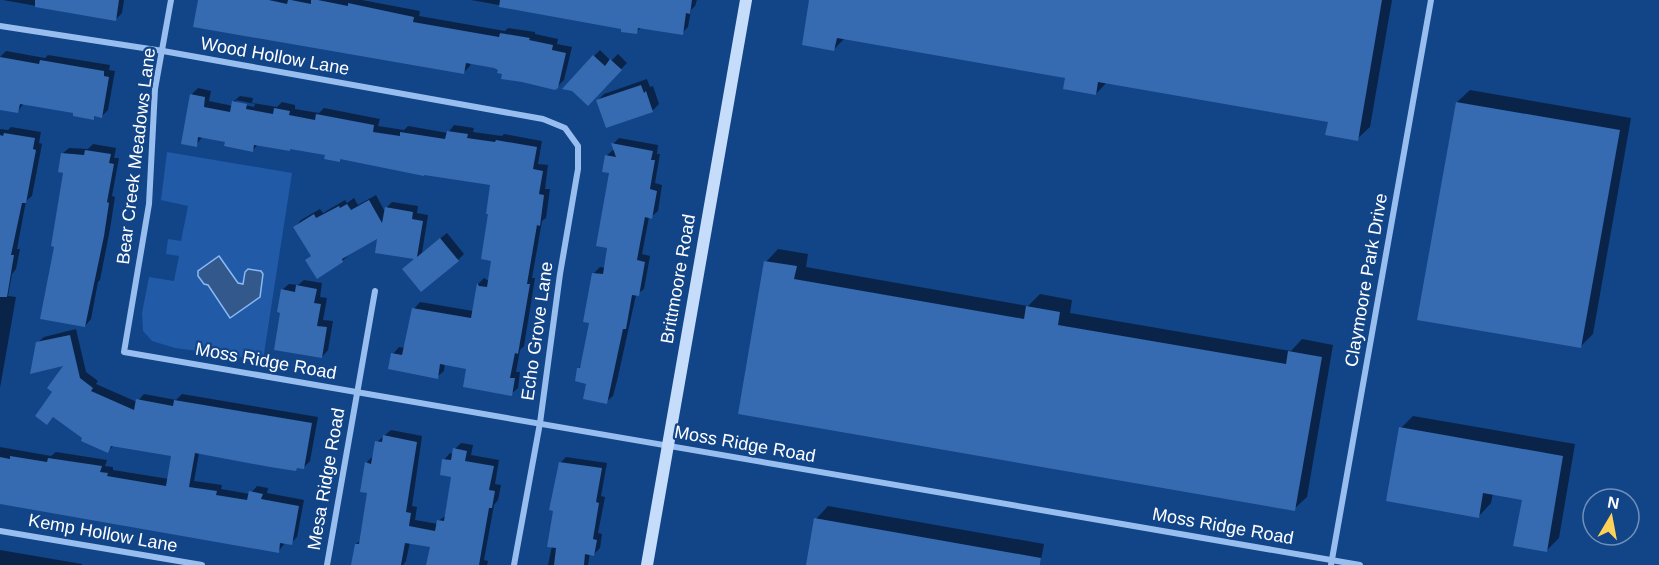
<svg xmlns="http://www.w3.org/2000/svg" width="1659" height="565" font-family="Arial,sans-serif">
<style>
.green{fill:#215aa7}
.water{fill:#33588b;stroke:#89b9f4;stroke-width:1.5}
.shadow{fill:#0007;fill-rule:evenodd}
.building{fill:#366ab1}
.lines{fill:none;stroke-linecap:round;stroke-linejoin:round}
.street{stroke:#98bef0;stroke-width:6}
.secondary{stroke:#c6dcfb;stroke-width:12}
.labels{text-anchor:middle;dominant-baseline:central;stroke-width:4.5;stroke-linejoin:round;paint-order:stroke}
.street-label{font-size:18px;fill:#fff;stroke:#124488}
</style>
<rect width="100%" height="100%" fill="#124488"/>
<polygon class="green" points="167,152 292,173 263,360 175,348 152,341 143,331 142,313 149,277 174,281 179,256 166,254 168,239 181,241 188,206 161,200"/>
<polygon class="water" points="219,256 238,283 243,284 245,272 248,269 261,271 263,274 260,297 230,318 208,285 204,284 198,276 198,271"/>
<g class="shadow">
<polygon points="3,0 124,0 122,13 115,20"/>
<polygon points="199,0 362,0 420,11 419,16 505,31 508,28 535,32 535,34 558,39 557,44 572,47 564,80 557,87 503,73 499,69 471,62 470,66 464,72"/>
<polygon points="471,0 697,0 695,6 691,10 688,27 682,33 642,27 636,32 623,27"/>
<polygon points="811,0 1392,0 1370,127 1357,139 1329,121 1107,82 1096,94 1067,77 845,38 834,49"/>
<polygon points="600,50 611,61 618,54 627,63 588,103 594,56"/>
<polygon points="6,51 45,58 48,55 110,65 109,70 115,71 108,110 102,116 96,115 93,118 75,111 24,103 18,111 0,108 0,57"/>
<polygon points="647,79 650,87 653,86 659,104 653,110 607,126 598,100 604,94"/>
<path d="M 198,88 L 211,91 L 209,101 L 233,106 L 233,102 L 240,96 L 253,98 L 252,103 L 277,107 L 282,102 L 295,105 L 295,109 L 319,113 L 324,108 L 380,119 L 378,126 L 404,130 L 408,126 L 448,133 L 454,125 L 474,128 L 473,132 L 502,136 L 504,134 L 542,141 L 538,164 L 548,165 L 545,189 L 550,189 L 546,218 L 542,221 L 532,278 L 535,278 L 524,346 L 520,350 L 516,372 L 520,372 L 518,388 L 511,394 L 468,368 L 445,363 L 444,371 L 437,377 L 393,354 L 399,347 L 405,348 L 414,309 L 420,302 L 473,311 L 478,284 L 484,278 L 489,281 L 493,260 L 490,213 L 492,184 L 341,158 L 339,160 L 327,153 L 291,148 L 289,150 L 258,144 L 253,150 L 226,140 L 203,136 L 196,145 L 191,95 ZM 236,100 L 255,104 L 254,107 L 236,103 Z"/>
<polygon points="1470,90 1631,118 1593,334 1580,347 1457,102"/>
<polygon points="11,127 41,132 39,143 42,144 32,196 26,201 17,249 20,249 16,269 12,274 8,296 16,297 0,388 0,129 8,130"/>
<polygon points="619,138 658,145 657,154 660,154 655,183 662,185 658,211 651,217 649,217 642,254 650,256 644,289 636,295 617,381 613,396 606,402 588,382 579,368 583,364 591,322 594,273 600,267 605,268 609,247 611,172 606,156 613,150 615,150 613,144"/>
<polygon points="93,144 116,148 114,158 119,158 112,196 115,197 110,229 100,280 98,282 91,319 85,326 56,246 65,172 62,154 69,148 88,149"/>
<polygon points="376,195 385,212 386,208 392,202 418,206 417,213 428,215 422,253 447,233 464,254 458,260 416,258 379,236 349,255 342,261 307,260 312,255 295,227 301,220 320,209 323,213 345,200 347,203 354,198 358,205"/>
<polygon points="778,249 808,254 806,267 1028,306 1040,294 1072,300 1070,313 1291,351 1302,339 1333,345 1307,497 1294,509 740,413 766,262"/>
<polygon points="304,280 322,283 320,297 327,298 323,320 333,321 328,350 322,357 282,312 282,290 289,284 298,285"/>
<polygon points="76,329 86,372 98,381 96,384 137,402 144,394 176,400 182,394 318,417 310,461 304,467 299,466 296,469 199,453 194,481 222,485 221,489 250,494 257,486 268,488 267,493 304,500 297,537 291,543 285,543 278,552 0,503 0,447 51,456 56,452 107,460 105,466 113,467 113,470 169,479 173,455 114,445 108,451 84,438 54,416 47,423 55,392 67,364 37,343 44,337"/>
<polygon points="1413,416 1575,444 1559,538 1546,551 1523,499 1493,493 1491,503 1479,516 1401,428"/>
<polygon points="391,430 422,436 412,506 417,507 415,520 438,524 438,521 447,515 453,476 444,460 450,453 454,454 455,449 461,443 473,445 471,455 499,460 495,484 501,485 498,500 494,505 484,560 488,561 487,565 428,565 431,546 410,542 406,561 403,565 353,565 356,544 361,540 369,492 366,463 372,457 377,442"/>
<polygon points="566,457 607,463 601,496 605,497 598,533 602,534 600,548 594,554 590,553 588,565 548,565 552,546 560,463"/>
<polygon points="828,506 1044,544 1040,565 808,565 816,519"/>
<polygon points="0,550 82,564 82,565 0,565"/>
</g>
<g class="building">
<polygon points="35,0 119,0 116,21 35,7"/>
<polygon points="198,0 269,0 287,4 288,0 291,0 311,4 311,0 318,0 348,6 348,3 414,17 413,22 499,37 500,33 530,38 529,40 553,45 552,50 566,53 558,88 555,90 522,82 501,79 502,74 497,73 498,70 494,68 466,63 464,74 193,27"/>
<polygon points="500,0 692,0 690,14 686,13 683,35 638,28 637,34 621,32 621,29 499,7"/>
<polygon points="809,0 1382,0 1358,141 1325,135 1328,122 1098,82 1096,95 1063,89 1065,78 837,38 834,51 802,45"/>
<polygon points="593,55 605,66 610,59 622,70 588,106 572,91 562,89"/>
<polygon points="0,57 39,64 40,60 104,71 104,76 109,77 102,118 94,116 94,120 73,116 73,113 20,104 18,113 0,110"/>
<polygon points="641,85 644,93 646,91 653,112 606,128 596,100"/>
<polygon points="190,94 205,97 204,107 230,112 232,101 247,104 246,109 273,114 274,108 290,111 289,115 315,120 316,114 374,125 373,132 400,136 400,132 445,139 447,131 468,134 467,138 495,142 496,140 537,147 533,169 543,171 539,194 544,195 540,226 537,225 527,284 530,284 518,354 515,353 510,378 515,378 512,396 463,387 466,369 440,364 438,379 388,369 391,353 402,355 412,308 471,318 477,283 479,286 487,287 491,261 481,259 488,214 486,214 490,185 424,175 424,176 340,159 340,162 324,159 325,155 290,149 290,151 254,145 253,152 224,146 225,142 198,137 197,147 181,144"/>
<polygon points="1456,102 1620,130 1581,348 1417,320"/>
<polygon points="4,133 35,138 33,149 36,150 26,203 22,203 11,255 14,255 7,297 0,297 0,135 3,136"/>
<polygon points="611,143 653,151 651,160 655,160 650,189 657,191 652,219 645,217 637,260 645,262 639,296 632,295 626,329 623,329 607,404 583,399 586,384 575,381 577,368 580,368 589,323 583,322 592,273 603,274 607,248 596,246 609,173 602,172 605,155 616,157"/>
<polygon points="85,150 111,154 109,163 114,164 107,202 109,203 104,236 85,327 40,319 54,247 51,246 63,173 58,172 61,153 84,155"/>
<polygon points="369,200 382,223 385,207 413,212 412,219 423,221 417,257 440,238 459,261 421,292 402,269 414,259 375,253 377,239 342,259 343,262 317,279 305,260 311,256 293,227 314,214 316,218 339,206 340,208 347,204 351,210"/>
<polygon points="764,261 797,266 794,279 1024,319 1026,306 1060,312 1058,325 1286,364 1288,351 1322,357 1295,511 738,414"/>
<polygon points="296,285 317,289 314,303 321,304 317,326 327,327 322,358 274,350 280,313 277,312 281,289 295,292"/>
<polygon points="70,335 80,378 93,388 91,391 134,410 136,399 173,406 174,400 312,423 304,469 297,468 296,471 270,467 195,453 189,487 217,491 216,495 247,500 249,491 263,494 261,499 299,506 292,545 280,543 279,553 0,504 0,457 10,459 10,456 47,462 48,458 102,466 100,472 108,473 107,476 166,486 171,456 111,446 108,453 81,441 82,438 53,417 47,425 35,416 52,392 47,388 63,366 30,374 36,342"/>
<polygon points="1399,427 1563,456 1547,552 1513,546 1522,500 1483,493 1479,518 1386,501"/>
<polygon points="383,435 417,442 406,512 411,513 409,526 435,531 437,520 444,521 451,477 440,475 442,459 451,460 453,448 467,451 465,461 494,466 489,490 495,491 492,508 489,508 479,565 426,565 430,547 405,543 401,565 351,565 355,544 359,544 367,493 360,492 365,462 371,464 375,441 382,442"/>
<polygon points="559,462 602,468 596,502 599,503 593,539 597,540 594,556 585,554 584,565 554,565 556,548 547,547 553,511 549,510"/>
<polygon points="814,518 1041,558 1040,565 806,565"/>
</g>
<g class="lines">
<g class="street">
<polyline points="171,0 155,89 149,204 124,352 1360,565"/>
<polyline points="0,26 163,51 543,119 565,128 578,146 578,169 560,274 540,423 514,565"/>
<polyline points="0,531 202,565"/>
<polyline points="327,565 375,291"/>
<polyline points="1331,565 1431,0"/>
</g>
<polyline class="secondary" points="647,565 746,0"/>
</g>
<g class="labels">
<g class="street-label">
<text transform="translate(275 56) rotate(10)">Wood Hollow Lane</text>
<text transform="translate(136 156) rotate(-83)">Bear Creek Meadows Lane</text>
<text transform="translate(678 279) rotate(-80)">Brittmoore Road</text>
<text transform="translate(1366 280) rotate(-80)">Claymoore Park Drive</text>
<text transform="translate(537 331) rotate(-82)">Echo Grove Lane</text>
<text transform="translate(266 361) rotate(10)">Moss Ridge Road</text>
<text transform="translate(745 444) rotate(10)">Moss Ridge Road</text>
<text transform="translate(326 479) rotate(-80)">Mesa Ridge Road</text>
<text transform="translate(1223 526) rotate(10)">Moss Ridge Road</text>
<text transform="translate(103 533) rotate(10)">Kemp Hollow Lane</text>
</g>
</g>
<g transform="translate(1611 517) rotate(10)"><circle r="28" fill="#124488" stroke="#718fb8" stroke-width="1.5"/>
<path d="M0-4.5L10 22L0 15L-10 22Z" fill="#ffd157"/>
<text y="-9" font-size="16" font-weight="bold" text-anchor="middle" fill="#ffffff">N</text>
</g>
</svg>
